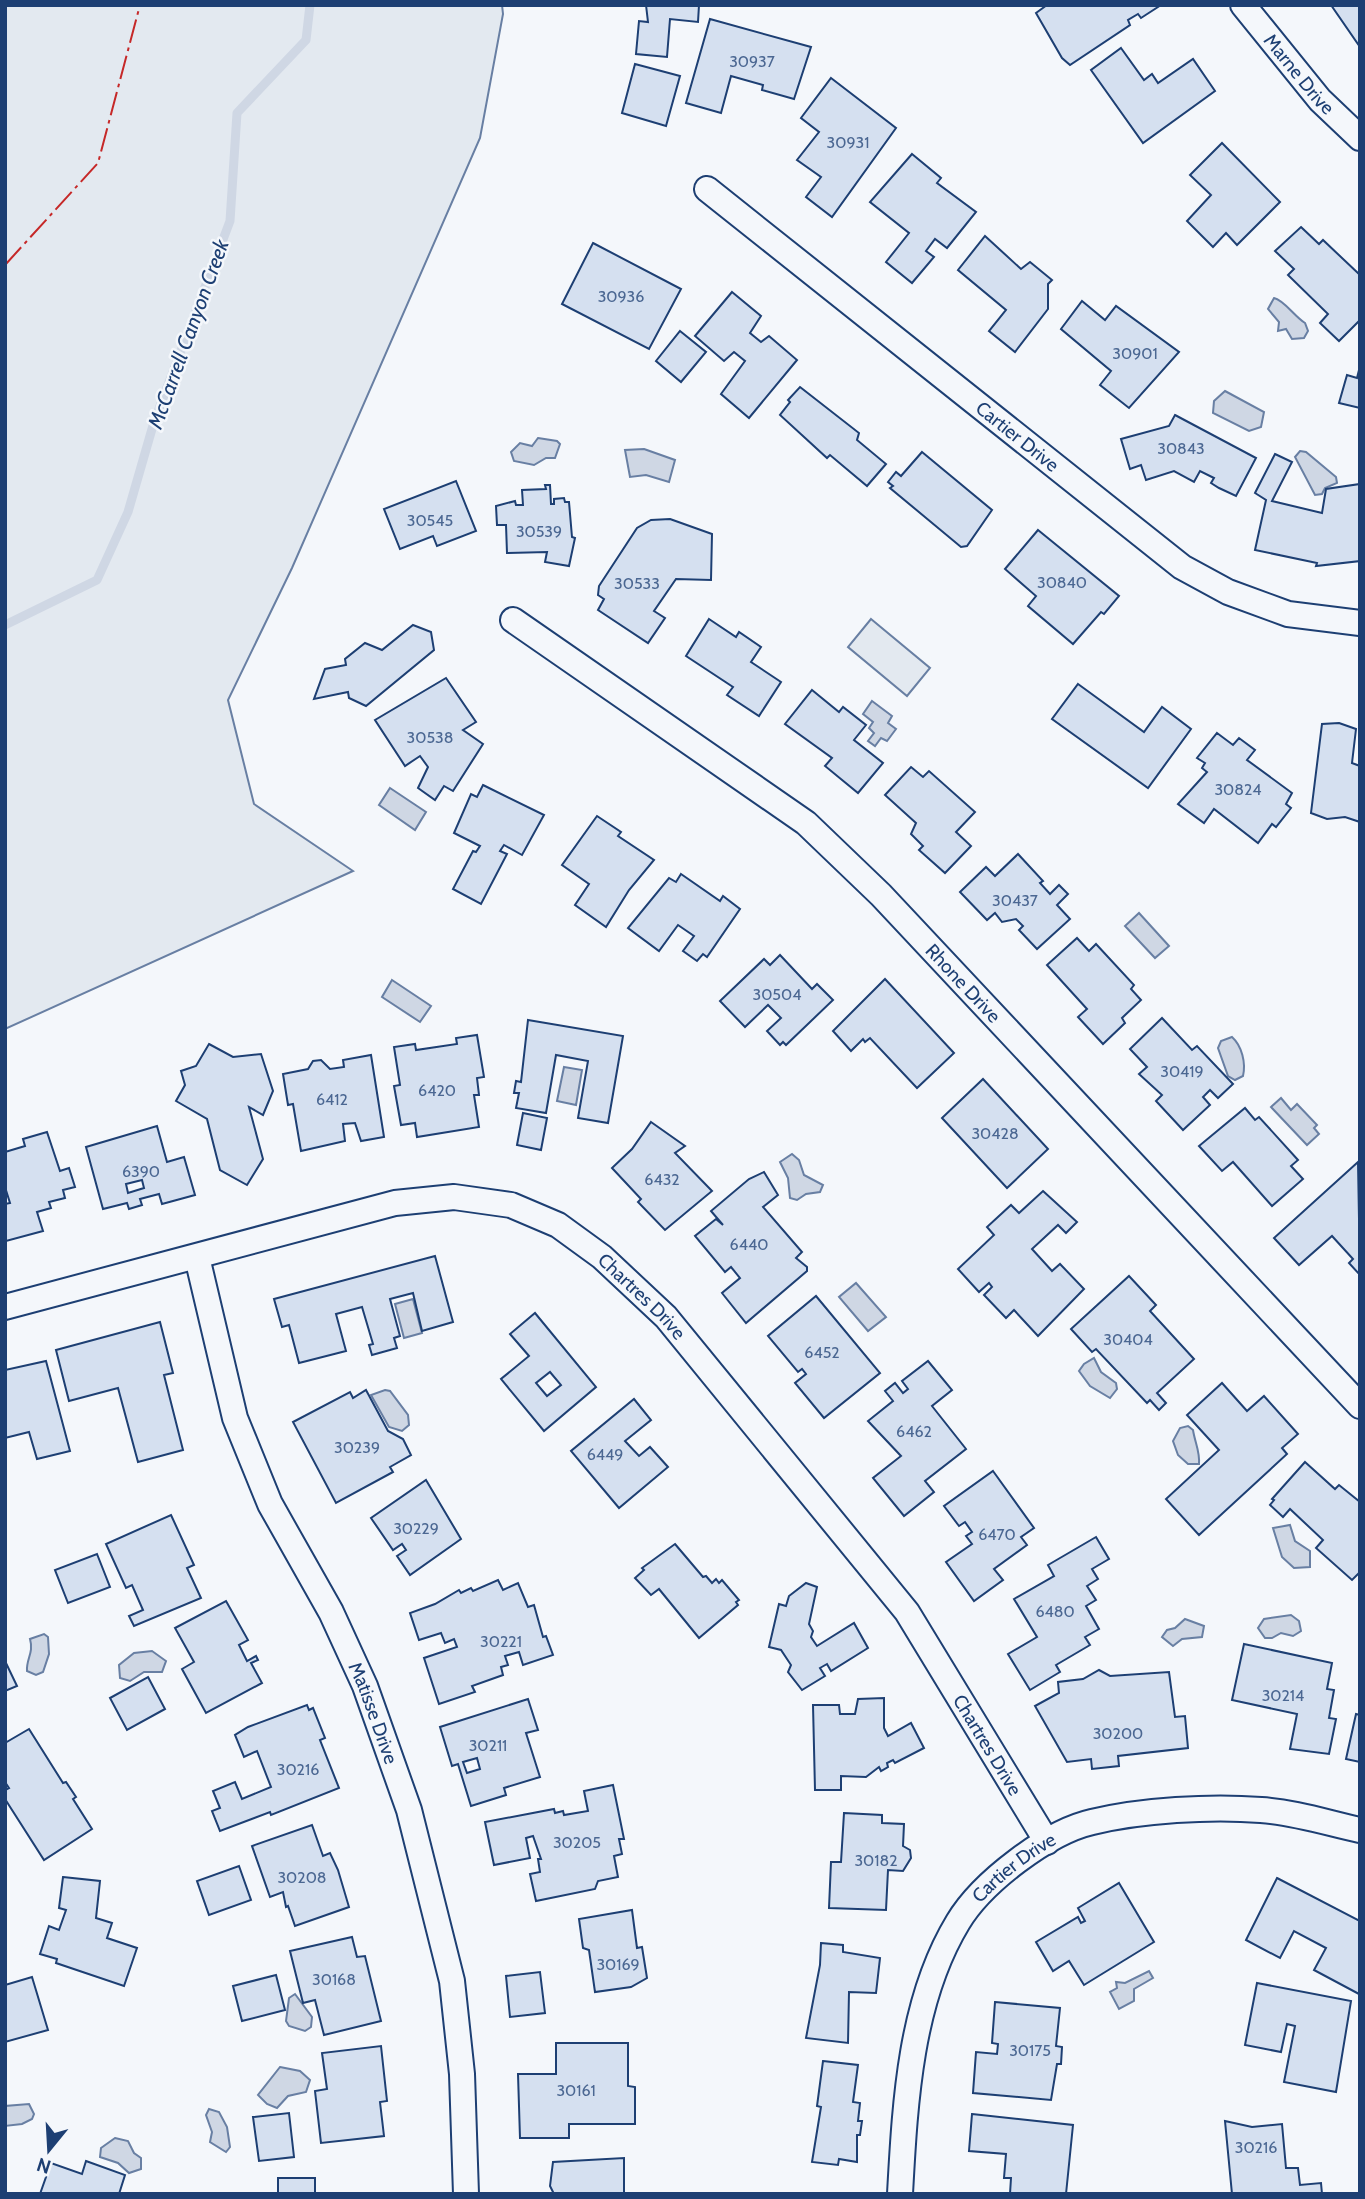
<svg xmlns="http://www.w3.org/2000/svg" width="1365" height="2199" font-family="Cabin,sans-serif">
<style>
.green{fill:#e3e9f0;stroke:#687fa3;stroke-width:2}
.water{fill:#cfd7e4;stroke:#687fa3;stroke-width:2}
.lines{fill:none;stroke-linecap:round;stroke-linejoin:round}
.stream{stroke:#cfd7e4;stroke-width:9}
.building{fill:#d5e0f0;stroke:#1d3f73;stroke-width:2;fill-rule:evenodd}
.minor-casing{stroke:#1d3f73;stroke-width:28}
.minor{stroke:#f4f7fb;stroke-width:24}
.power{stroke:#c62828;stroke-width:2;stroke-dasharray:24 5 3.5 5;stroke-linecap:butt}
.labels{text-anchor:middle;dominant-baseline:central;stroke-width:5;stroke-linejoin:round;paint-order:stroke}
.number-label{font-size:16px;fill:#4b6792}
.street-label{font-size:19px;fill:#1d3f73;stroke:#f4f7fb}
.water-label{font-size:21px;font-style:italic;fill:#1d3f73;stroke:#f4f7fb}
</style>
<rect width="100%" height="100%" fill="#f4f7fb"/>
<g class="green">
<polygon points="5,5 502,5 503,14 480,138 292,568 228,700 254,804 353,871 5,1029"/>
<polygon points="871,619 930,668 907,696 848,647"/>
</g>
<g class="water">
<path d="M 1274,298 C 1284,300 1294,316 1305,323 L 1308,331 L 1304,338 L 1292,339 L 1286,329 L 1278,331 L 1279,322 L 1268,309 Z"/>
<polygon points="1225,391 1264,412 1261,427 1249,431 1213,413 1214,401"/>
<polygon points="538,438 557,441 560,444 555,458 546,458 534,465 514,461 511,452 520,443 532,446"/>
<polygon points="644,449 675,460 669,482 646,475 630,477 625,450"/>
<polygon points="1300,451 1306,452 1336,477 1337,483 1325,488 1322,494 1315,495 1295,457"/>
<polygon points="872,701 892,716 888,723 896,729 887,741 881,738 875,746 868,741 874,733 869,728 873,722 863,714"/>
<polygon points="390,788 426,812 415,830 379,805"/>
<polygon points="1139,913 1169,946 1155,958 1125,926"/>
<polygon points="392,980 431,1006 420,1022 382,997"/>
<path d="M 1232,1037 C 1242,1046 1246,1063 1243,1076 L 1235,1080 L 1228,1076 L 1218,1048 L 1221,1041 Z"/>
<polygon points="564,1067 582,1070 576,1105 557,1101"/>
<polygon points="1281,1098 1291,1110 1297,1104 1317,1125 1314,1128 1319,1134 1307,1145 1271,1107"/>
<polygon points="792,1154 799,1160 804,1175 823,1185 820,1192 806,1194 797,1200 790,1198 788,1178 780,1162"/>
<polygon points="856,1283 886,1317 868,1331 839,1297"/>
<polygon points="413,1299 422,1333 404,1338 395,1304"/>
<polygon points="1094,1358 1101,1372 1116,1383 1117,1389 1110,1398 1090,1386 1079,1371 1084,1364"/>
<polygon points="385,1390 390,1391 408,1415 409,1425 402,1431 389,1427 371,1395"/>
<path d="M 1188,1426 L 1193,1430 C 1195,1443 1200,1451 1199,1464 L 1188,1464 L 1178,1455 L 1173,1441 L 1180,1428 Z"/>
<polygon points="1290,1525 1295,1541 1310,1551 1310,1567 1294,1568 1282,1557 1273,1528"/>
<polygon points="1291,1615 1299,1621 1301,1631 1293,1636 1281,1633 1272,1638 1265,1638 1258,1628 1264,1619"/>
<polygon points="1185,1619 1204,1626 1202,1637 1182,1639 1173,1646 1162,1637 1167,1630 1175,1628"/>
<path d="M 44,1634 L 48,1637 L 49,1654 L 43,1672 L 36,1675 L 27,1671 C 26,1659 34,1653 30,1639 Z"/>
<polygon points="152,1651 166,1661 162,1672 144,1672 130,1681 120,1678 119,1665 134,1653"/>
<polygon points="1149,1971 1153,1978 1134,1989 1134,2001 1119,2009 1110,1992 1117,1988 1116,1982 1125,1983"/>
<polygon points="295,1994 312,2017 311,2027 305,2031 289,2026 286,2021 289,1998"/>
<polygon points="280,2067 300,2071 310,2080 306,2092 288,2096 277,2108 267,2104 258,2095"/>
<polygon points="29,2104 34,2114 32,2119 22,2124 5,2126 5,2106"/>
<polygon points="209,2109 219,2112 227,2127 230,2147 226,2152 210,2142 212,2132 206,2115"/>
<polygon points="115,2138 128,2141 134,2153 141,2158 141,2169 129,2173 118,2163 100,2157 101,2148"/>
</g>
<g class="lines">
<polyline class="stream" points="5,625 97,580 128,512 154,422 230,221 237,113 306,40 310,5"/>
</g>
<g class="building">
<polygon points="646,5 699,5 698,22 670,19 667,57 636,54 639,21 648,22"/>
<polygon points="1047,5 1161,5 1141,18 1138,14 1128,20 1130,25 1070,65 1062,58 1036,13"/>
<polygon points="1331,5 1360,5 1360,47"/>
<polygon points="710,19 811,47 794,99 762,90 763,85 731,76 721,113 686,103"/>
<polygon points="1121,48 1144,80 1152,74 1158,83 1193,59 1215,91 1143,143 1091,70"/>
<polygon points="635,64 680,76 666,126 622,113"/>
<polygon points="831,78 896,128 832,217 806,197 821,177 797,160 819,132 801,118"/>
<polygon points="1222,143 1280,202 1237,245 1226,233 1213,247 1187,221 1211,195 1190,175"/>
<polygon points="912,154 941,178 937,183 976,212 947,248 935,239 926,251 934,257 912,283 886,262 909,233 870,202"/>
<polygon points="1301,227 1319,244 1323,240 1360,275 1360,320 1339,341 1320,323 1328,314 1288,275 1294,269 1275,251"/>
<polygon points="985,236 1021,269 1030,262 1052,280 1048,284 1048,309 1015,352 989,331 1006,310 958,270"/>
<polygon points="593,243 681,289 649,349 562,304"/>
<polygon points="732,292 761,316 750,333 761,342 769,336 797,360 749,418 721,394 745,361 734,352 724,361 695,336"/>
<polygon points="1082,301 1105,320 1116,306 1179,352 1129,408 1100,385 1111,371 1061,329"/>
<polygon points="680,331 706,352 681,382 656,361"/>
<polygon points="1359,370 1360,408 1339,403 1347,375 1357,378"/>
<polygon points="800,387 859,433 857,440 886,464 867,486 830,455 827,458 780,415 790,402 788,400"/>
<polygon points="1175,415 1256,458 1236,496 1219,488 1211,483 1214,478 1200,471 1194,482 1174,471 1146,480 1141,465 1130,469 1121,439 1169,426"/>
<polygon points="922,452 992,510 967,546 961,547 890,488 893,486 888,482 896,472 901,476"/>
<polygon points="1275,454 1292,462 1272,501 1322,513 1326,489 1360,484 1360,561 1316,566 1317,563 1255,550 1266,500 1255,493"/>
<polygon points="456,481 476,531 437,546 433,536 400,549 384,509"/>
<polygon points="545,485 550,485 551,504 554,504 554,499 564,498 565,502 569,502 572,537 575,538 569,566 545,562 547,552 507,553 506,525 497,525 496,506 515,501 516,505 523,505 522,490 546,489"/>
<polygon points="670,519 712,534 711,580 676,579 654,611 665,618 648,643 598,610 604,599 598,595 599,586 637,528 651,520"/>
<polygon points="1038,530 1119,596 1104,614 1101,612 1073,644 1028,606 1036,596 1005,569"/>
<polygon points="709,619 736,637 739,632 761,647 751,662 781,682 759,716 727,695 733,687 686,656"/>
<polygon points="413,625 431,632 434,650 366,706 349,698 348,692 314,699 325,669 346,665 345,659 365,643 382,650"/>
<polygon points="446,678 476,722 463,730 483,744 453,791 444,786 435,800 418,788 428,767 420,756 405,766 375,720"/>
<polygon points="1078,684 1144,732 1162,707 1191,729 1148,788 1052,719"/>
<polygon points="812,690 839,712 843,707 866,725 854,740 883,763 858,793 825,766 832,758 785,724"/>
<polygon points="1339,723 1356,729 1352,763 1360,766 1360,822 1345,817 1327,819 1311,813 1322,724"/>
<polygon points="1217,733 1233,745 1239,738 1255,750 1247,760 1292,793 1286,804 1291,808 1276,827 1272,824 1258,843 1214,809 1204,823 1178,804 1207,772 1202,768 1205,763 1197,758"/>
<polygon points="911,767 923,777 929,771 975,812 956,832 971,846 945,873 919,850 923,846 911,834 916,823 885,795"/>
<polygon points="483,785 544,815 522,855 504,845 500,851 507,854 481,904 453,889 473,851 476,852 480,846 454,833 471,794 477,797"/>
<polygon points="597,816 621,832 618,836 654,860 629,890 606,927 575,905 589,884 562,865"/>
<polygon points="1018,854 1043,881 1040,883 1050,894 1059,885 1068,894 1057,905 1070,919 1037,949 1019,930 1023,926 1016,919 1002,922 995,913 987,920 960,892 986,867 995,876"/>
<polygon points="681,874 720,901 723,896 740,909 707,957 703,954 697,961 683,951 694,936 678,925 659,951 628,928 669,878 676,882"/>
<polygon points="1077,938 1089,951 1096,944 1134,985 1131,989 1141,1000 1122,1018 1125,1023 1103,1044 1078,1017 1087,1009 1047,965"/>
<polygon points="780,955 812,989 817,984 833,1000 786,1045 783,1042 780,1045 767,1031 781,1018 768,1005 745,1027 720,1001 764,959 770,965"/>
<polygon points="885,979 954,1053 917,1088 870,1038 865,1042 863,1039 851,1051 833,1031"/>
<polygon points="1162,1018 1192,1050 1197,1046 1233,1084 1218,1098 1210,1090 1203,1097 1210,1105 1183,1130 1156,1101 1162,1095 1139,1074 1147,1067 1130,1049"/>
<polygon points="528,1020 623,1036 608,1123 578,1118 588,1061 556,1055 546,1113 516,1108 519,1093 514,1093 516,1081 521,1082"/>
<polygon points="477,1035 484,1077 477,1078 479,1095 474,1095 479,1127 417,1137 415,1123 401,1125 394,1086 400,1085 394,1047 415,1044 416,1050 457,1044 456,1038"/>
<polygon points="209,1044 233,1057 261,1054 273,1091 263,1115 249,1107 263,1159 247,1185 220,1170 207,1119 176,1101 185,1085 181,1071 196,1066"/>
<polygon points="371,1055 384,1137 361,1141 355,1123 343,1124 345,1141 301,1151 293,1104 288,1105 283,1074 308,1069 313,1061 321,1060 330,1069 344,1067 343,1060"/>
<polygon points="983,1079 1048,1149 1007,1188 942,1118"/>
<polygon points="1245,1108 1255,1120 1259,1117 1298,1160 1291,1166 1303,1179 1272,1206 1233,1162 1222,1171 1199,1146"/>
<polygon points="523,1113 547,1118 541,1150 517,1145"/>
<polygon points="651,1122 685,1146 675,1153 712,1191 665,1230 638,1202 641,1199 612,1168 632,1149"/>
<path d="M 157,1126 L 167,1162 L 184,1157 L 195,1195 L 162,1204 L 159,1194 L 140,1199 L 142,1205 L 129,1209 L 127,1203 L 103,1209 L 86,1147 ZM 142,1180 L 144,1188 L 128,1193 L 126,1184 Z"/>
<polygon points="47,1132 60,1171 69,1168 75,1187 63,1190 65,1198 49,1202 51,1208 37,1212 43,1231 6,1241 5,1204 10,1203 5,1187 5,1152 25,1146 23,1139"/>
<polygon points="1358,1162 1360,1275 1349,1263 1353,1259 1332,1236 1299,1265 1274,1238"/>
<polygon points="764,1172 778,1195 763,1207 802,1252 796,1258 807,1267 807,1271 746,1323 722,1293 740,1278 731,1267 725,1272 695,1236 716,1219 723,1225 711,1211 749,1179"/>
<polygon points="1043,1191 1077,1222 1066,1233 1058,1225 1032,1249 1052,1271 1060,1264 1084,1289 1038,1336 1014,1310 1006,1318 984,1295 992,1287 989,1283 979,1292 958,1269 994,1235 987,1227 1011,1205 1019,1213"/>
<polygon points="435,1256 453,1322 422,1331 413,1293 390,1299 400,1336 394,1338 397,1348 372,1355 369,1345 373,1344 362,1307 336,1314 346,1351 299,1363 289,1325 282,1327 274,1299"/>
<polygon points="1129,1276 1156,1305 1150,1311 1194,1359 1157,1393 1166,1403 1159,1410 1150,1400 1147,1403 1096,1349 1092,1352 1071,1329"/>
<polygon points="816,1296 880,1373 824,1418 795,1383 806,1374 802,1369 798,1372 768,1336"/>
<path d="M 535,1313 L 596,1387 L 544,1431 L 501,1379 L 529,1356 L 510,1334 ZM 550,1372 L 561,1385 L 547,1396 L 536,1383 Z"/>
<polygon points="160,1322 173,1373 164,1375 183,1450 138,1462 118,1388 69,1401 56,1350"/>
<polygon points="46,1361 70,1451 37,1459 29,1432 5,1438 5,1370"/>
<polygon points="928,1361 952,1390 932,1406 966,1449 925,1481 934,1492 904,1516 873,1478 901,1456 868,1421 893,1401 885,1391 895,1383 903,1393 908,1389 902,1381"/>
<polygon points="1222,1383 1247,1411 1264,1396 1298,1434 1282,1448 1287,1454 1199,1535 1166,1499 1219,1450 1187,1415"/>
<polygon points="366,1390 388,1431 403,1439 411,1455 390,1467 393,1472 336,1503 293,1422 350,1392 353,1398"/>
<polygon points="634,1399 651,1420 625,1441 639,1456 650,1447 668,1467 619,1508 571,1451"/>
<polygon points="1305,1462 1335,1489 1339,1485 1360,1502 1360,1572 1352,1580 1316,1548 1323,1540 1290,1509 1283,1517 1270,1505 1274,1500 1272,1499"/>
<polygon points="993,1471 1034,1528 1021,1537 1027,1545 994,1569 1003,1580 974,1601 946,1562 972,1544 966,1536 972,1532 965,1522 959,1526 944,1506"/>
<polygon points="426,1480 461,1539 410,1575 397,1556 406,1550 402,1544 393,1550 371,1518"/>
<polygon points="171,1515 194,1565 187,1568 201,1598 134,1626 129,1616 143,1610 132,1585 126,1588 106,1544"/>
<polygon points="1096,1537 1109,1559 1092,1569 1098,1579 1087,1586 1096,1600 1086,1606 1099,1629 1085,1637 1090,1645 1056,1665 1060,1672 1030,1690 1008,1654 1037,1637 1014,1599 1054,1576 1048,1565"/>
<polygon points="675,1544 703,1577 706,1576 712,1583 716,1579 719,1583 722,1580 739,1600 736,1602 738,1605 699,1638 659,1589 651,1595 635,1578 644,1570 642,1568"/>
<polygon points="97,1554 110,1587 68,1603 55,1570"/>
<polygon points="498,1580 503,1590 518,1583 528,1607 534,1605 543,1637 546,1636 553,1655 523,1665 519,1652 505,1656 508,1665 501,1667 503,1675 472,1686 475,1692 439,1704 424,1658 457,1647 454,1639 445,1643 441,1633 419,1640 410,1613 435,1604 459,1590 461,1593 471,1588 473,1591"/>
<polygon points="806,1583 817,1587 809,1624 813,1631 811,1637 817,1646 854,1623 868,1648 831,1671 827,1664 820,1668 825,1676 802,1690 788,1672 791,1665 781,1650 769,1647 779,1604 786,1606 789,1596"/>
<polygon points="226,1601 248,1640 239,1645 247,1661 256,1656 258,1660 251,1663 262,1683 206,1713 182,1669 194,1662 175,1628"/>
<polygon points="1244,1644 1332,1663 1327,1689 1334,1690 1329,1718 1336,1719 1329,1754 1290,1749 1297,1714 1232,1700"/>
<polygon points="5,1661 17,1686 5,1691"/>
<polygon points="1099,1670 1110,1676 1169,1672 1175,1717 1185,1716 1188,1748 1118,1756 1119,1766 1092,1769 1091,1759 1067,1762 1035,1706 1059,1693 1058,1682 1083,1679"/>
<polygon points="148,1677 165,1709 127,1730 110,1698"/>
<polygon points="884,1698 884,1728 888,1736 911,1723 924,1748 895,1763 893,1760 887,1763 888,1767 881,1771 879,1767 866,1777 841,1776 841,1790 815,1790 813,1705 839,1705 840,1714 855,1714 858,1699"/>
<path d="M 528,1699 L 538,1730 L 526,1733 L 540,1777 L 504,1788 L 506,1795 L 471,1806 L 458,1764 L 452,1766 L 440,1727 ZM 477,1758 L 480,1769 L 467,1773 L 463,1762 Z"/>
<polygon points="307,1705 309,1710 313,1708 325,1738 320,1740 339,1788 271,1815 270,1812 220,1831 212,1811 220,1808 213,1791 235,1782 242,1799 271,1787 257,1751 244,1757 235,1735 248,1727"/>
<polygon points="1356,1714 1360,1715 1360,1762 1346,1759"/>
<polygon points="29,1729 63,1783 66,1782 76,1797 73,1799 92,1829 44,1860 5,1799 5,1790 9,1788 5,1782 5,1743"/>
<polygon points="613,1785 624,1839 619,1839 622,1854 614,1856 618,1877 598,1881 595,1889 536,1901 530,1874 540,1872 538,1859 541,1859 533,1836 526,1838 530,1858 494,1865 485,1822 554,1809 555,1813 563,1811 564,1815 588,1811 584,1791"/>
<polygon points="844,1813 882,1815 882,1823 904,1824 903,1846 910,1850 911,1858 903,1871 888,1870 886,1910 829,1908 831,1862 841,1862"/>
<polygon points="312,1825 323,1856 330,1853 338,1870 349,1907 295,1926 288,1906 286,1907 283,1892 270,1897 252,1846"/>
<polygon points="239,1866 251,1900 209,1915 197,1881"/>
<polygon points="63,1877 100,1881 96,1918 112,1923 107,1938 137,1948 124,1986 56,1963 57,1959 40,1954 49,1926 59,1930 66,1910 59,1908"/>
<polygon points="1277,1878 1360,1921 1359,1994 1314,1970 1326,1948 1294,1931 1280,1958 1246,1940"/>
<polygon points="1119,1883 1154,1942 1084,1985 1069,1961 1053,1971 1036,1942 1078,1917 1081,1923 1085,1921 1078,1908"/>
<polygon points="632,1910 637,1948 642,1947 647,1978 631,1987 595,1992 589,1950 583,1948 579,1919"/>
<polygon points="352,1937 357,1957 365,1956 381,2021 324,2035 315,2000 303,2003 290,1951"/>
<polygon points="821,1943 843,1945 843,1952 880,1958 876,1993 849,1992 848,2043 806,2038 820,1965"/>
<polygon points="540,1972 545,2013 510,2017 506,1976"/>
<polygon points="276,1975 285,2010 242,2021 233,1986"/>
<polygon points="32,1977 48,2030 5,2042 5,1985"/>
<polygon points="1257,1983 1351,2001 1336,2092 1284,2082 1295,2026 1287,2024 1281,2052 1245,2045"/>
<polygon points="995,2002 1060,2008 1056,2046 1062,2047 1061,2064 1057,2064 1051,2100 973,2093 976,2052 997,2054 998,2044 992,2043"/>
<polygon points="556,2043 628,2043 628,2086 635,2087 635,2124 569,2124 569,2138 520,2138 518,2074 556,2074"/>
<polygon points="381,2046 387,2101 380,2102 384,2136 321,2143 315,2091 327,2089 322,2053"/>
<polygon points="823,2061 858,2065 853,2102 860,2103 858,2121 862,2121 860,2135 857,2135 857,2162 839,2159 838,2165 812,2162 821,2107 817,2106"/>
<polygon points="289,2113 294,2157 259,2161 253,2117"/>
<polygon points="972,2114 1073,2125 1066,2194 1010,2194 1011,2178 1004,2178 1006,2154 969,2151"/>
<polygon points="1225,2121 1252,2127 1282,2124 1286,2168 1298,2168 1300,2185 1321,2183 1322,2194 1232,2194"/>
<polygon points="624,2158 624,2193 554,2194 550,2186 553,2162"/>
<polygon points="86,2161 125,2175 119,2194 40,2194 51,2163 82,2174"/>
<rect x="278" y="2178" width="37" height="16"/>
</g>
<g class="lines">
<defs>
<g id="minor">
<path id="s1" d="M 1243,5 L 1320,100 L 1360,138"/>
<path id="s2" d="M 707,189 L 1182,567 L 1228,592 L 1288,614 L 1360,623"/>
<path id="s3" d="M 513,620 L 806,823 L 881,895 L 1360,1406"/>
<path id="s4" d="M 197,1257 L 235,1418 L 270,1504 L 331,1612 L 365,1686 L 409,1810 L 452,1981 L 462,2074 L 466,2194"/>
<path id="s5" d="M 5,1307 L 395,1203 L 454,1197 L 511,1205 L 558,1225 L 602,1257 L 666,1317 L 907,1612 L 1047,1842"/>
<path id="s6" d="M 900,2194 C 905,2103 910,2001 958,1922 C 982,1882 1048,1832 1092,1822 C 1141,1810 1211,1806 1261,1810 C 1294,1812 1328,1823 1360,1830"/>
</g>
</defs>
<use href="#minor" class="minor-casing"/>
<use href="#minor" class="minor"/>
<polyline class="power" points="5,265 98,163 140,5"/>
</g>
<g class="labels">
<g class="number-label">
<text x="752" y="61">30937</text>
<text x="848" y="142">30931</text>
<text x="621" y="296">30936</text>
<text x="1135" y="353">30901</text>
<text x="1181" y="448">30843</text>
<text x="430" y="520">30545</text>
<text x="539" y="531">30539</text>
<text x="1062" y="582">30840</text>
<text x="637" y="583">30533</text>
<text x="430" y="737">30538</text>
<text x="1238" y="789">30824</text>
<text x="1015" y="900">30437</text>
<text x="777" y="994">30504</text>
<text x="1182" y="1071">30419</text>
<text x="437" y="1090">6420</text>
<text x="332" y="1099">6412</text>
<text x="995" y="1133">30428</text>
<text x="141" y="1171">6390</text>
<text x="662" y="1179">6432</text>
<text x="749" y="1244">6440</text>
<text x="1128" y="1339">30404</text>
<text x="822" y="1352">6452</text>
<text x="914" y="1431">6462</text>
<text x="357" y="1447">30239</text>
<text x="605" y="1454">6449</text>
<text x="416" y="1528">30229</text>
<text x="997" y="1534">6470</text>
<text x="1055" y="1611">6480</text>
<text x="501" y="1641">30221</text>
<text x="1283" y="1695">30214</text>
<text x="1118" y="1733">30200</text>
<text x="488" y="1745">30211</text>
<text x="298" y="1769">30216</text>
<text x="577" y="1842">30205</text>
<text x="876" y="1860">30182</text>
<text x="302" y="1877">30208</text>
<text x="618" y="1964">30169</text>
<text x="334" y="1979">30168</text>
<text x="1030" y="2050">30175</text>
<text x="576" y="2090">30161</text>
<text x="1256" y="2147">30216</text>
</g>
<g class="street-label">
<text stroke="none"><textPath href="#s1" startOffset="89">Marne Drive</textPath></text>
<text stroke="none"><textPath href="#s2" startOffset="397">Cartier Drive</textPath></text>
<text stroke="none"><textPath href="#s3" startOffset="581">Rhone Drive</textPath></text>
<text stroke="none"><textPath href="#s5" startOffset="682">Chartres Drive</textPath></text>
<text stroke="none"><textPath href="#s4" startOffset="492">Matisse Drive</textPath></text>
<text stroke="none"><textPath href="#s5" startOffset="1250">Chartres Drive</textPath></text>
<text stroke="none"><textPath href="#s6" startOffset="360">Cartier Drive</textPath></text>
</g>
<g class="water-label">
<text transform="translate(188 334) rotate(-70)">McCarrell Canyon Creek</text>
</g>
</g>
<rect width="1365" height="2199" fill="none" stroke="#1d3f73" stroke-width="14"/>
<g transform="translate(49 2150) rotate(198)" stroke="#f4f7fb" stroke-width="5" paint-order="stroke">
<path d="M0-5L12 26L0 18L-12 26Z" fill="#1d3f73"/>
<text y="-10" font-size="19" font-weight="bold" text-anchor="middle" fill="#1d3f73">N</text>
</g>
</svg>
